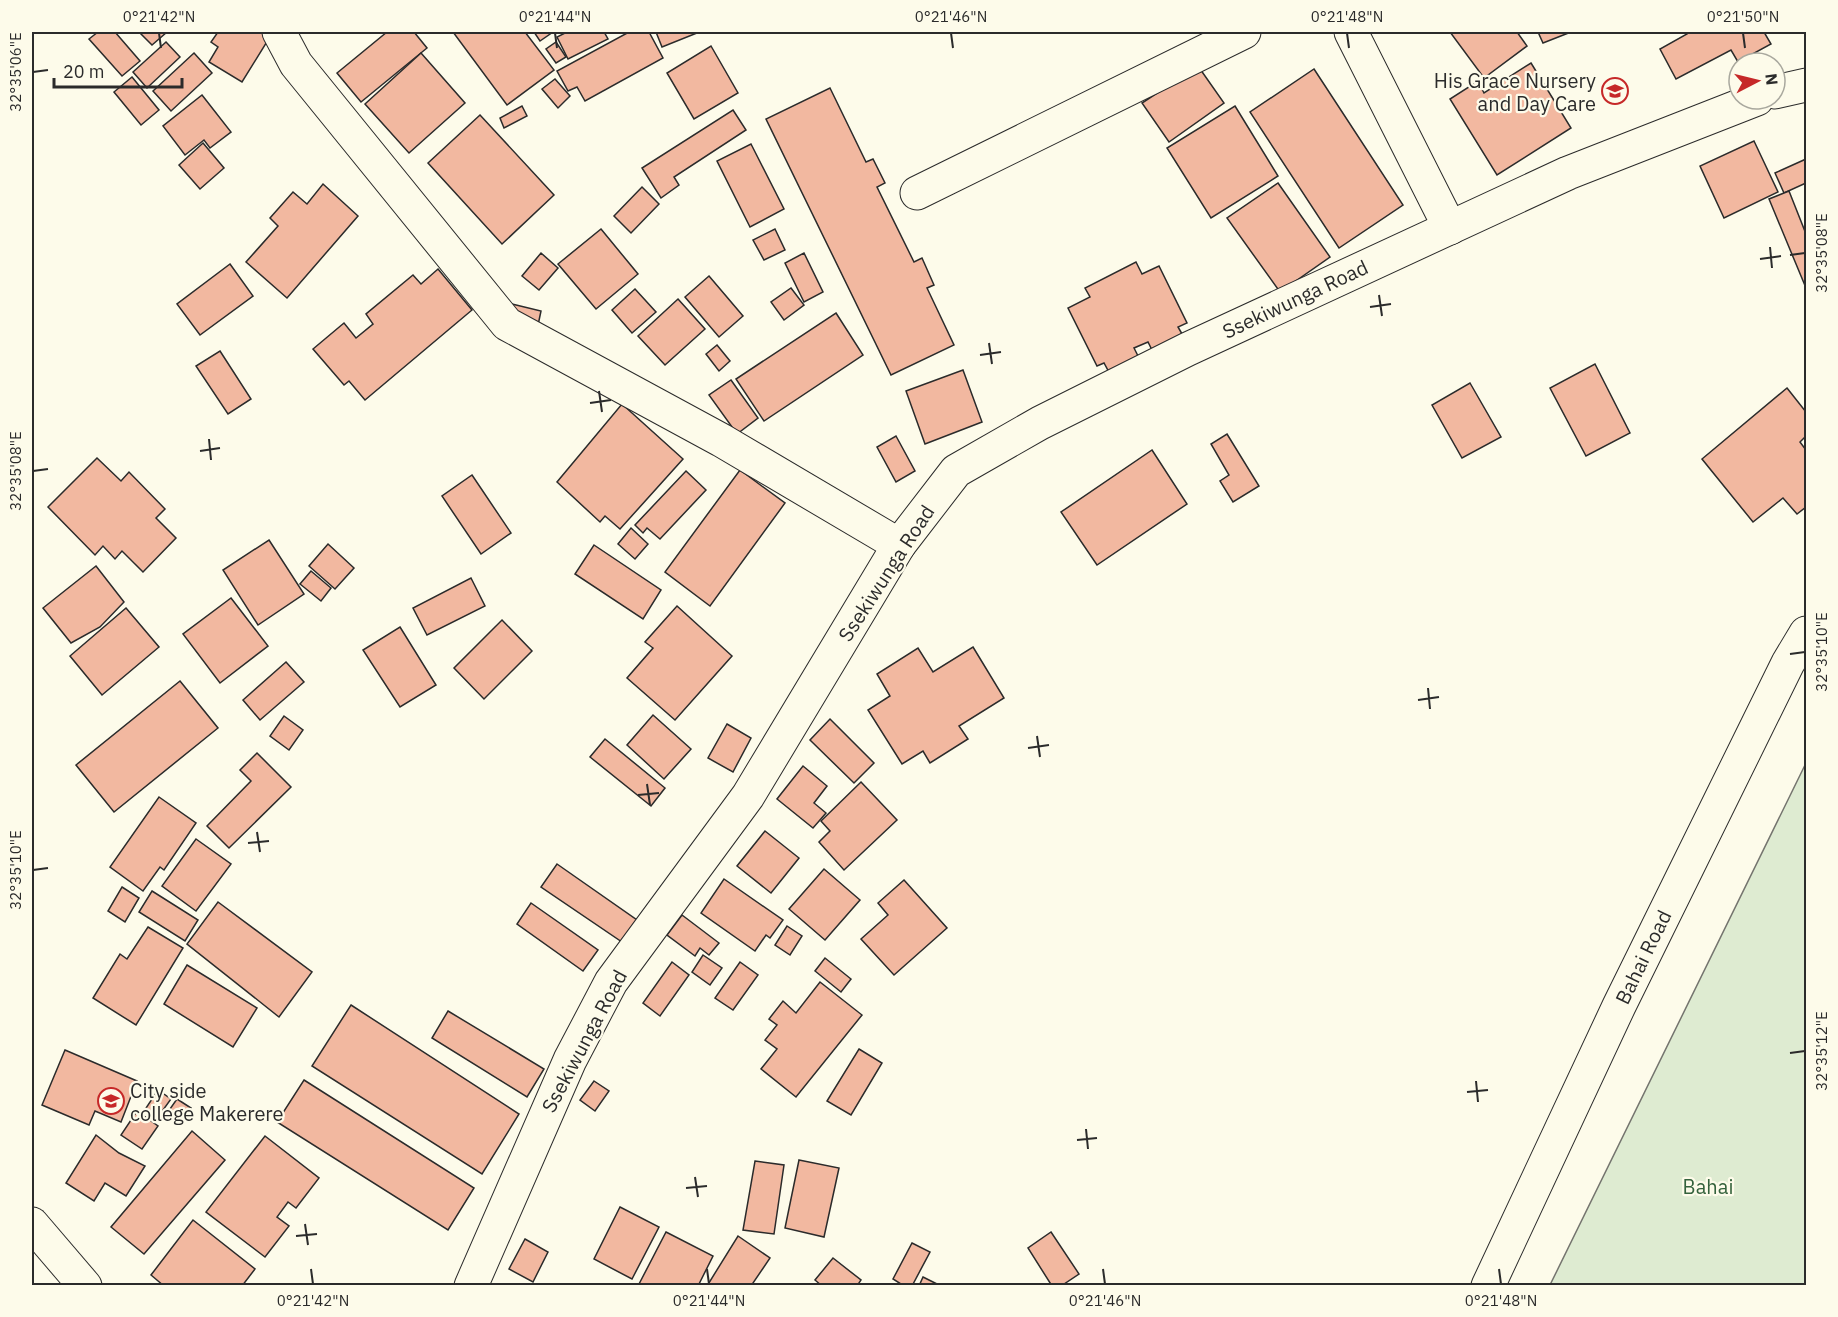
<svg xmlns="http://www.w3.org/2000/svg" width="1838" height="1317" font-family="'IBM Plex Sans',sans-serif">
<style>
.green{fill:#deebd1;stroke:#74746e;stroke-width:1.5}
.building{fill:#f2b8a0;stroke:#2b2b2b;stroke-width:1.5}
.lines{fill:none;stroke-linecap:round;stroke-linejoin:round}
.minor-casing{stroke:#2b2b2b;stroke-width:35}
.minor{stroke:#fdfbea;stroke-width:33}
.ticks{fill:none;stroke:#2b2b2b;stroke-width:2}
.labels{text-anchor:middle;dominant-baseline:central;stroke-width:4.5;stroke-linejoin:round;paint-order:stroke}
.poi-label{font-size:20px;fill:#2b2b2b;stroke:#fdfbea;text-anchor:end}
.street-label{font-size:20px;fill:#2b2b2b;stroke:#fdfbea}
.park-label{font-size:20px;fill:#34623c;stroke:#fdfbea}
.neatline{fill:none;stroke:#2b2b2b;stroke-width:2}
.ticks-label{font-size:15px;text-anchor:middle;fill:#2b2b2b}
</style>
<rect width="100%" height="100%" fill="#fdfbea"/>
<polygon class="green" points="1806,763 1806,1285 1550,1285"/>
<g class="building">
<polygon points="98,32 115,32 140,61 122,76 89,39"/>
<polygon points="139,32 167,32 152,45"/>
<polygon points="218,32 273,32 242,82 209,62 218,47 211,42"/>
<polygon points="387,32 414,32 427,48 361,102 337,73"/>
<polygon points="453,32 525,32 554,70 507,105"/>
<polygon points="534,32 553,32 540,41"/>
<polygon points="567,32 604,32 608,39 568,59 557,37"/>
<polygon points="629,32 649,32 663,58 585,101 577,87 568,91 557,71"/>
<polygon points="656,32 697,32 697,33 662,47"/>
<polygon points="1450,32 1517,32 1527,46 1484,78"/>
<polygon points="1538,32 1571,32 1543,43"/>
<polygon points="1686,32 1764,32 1771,44 1738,62 1731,50 1676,79 1660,49 1687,34"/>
<polygon points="166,42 180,57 147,88 133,72"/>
<polygon points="556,42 566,57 556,63 546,49"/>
<polygon points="711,46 738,93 694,119 667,73"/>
<polygon points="194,53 212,73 171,111 153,91"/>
<polygon points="421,53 465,103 409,153 365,104"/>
<polygon points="1531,63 1571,128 1497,175 1450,99 1478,81 1484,93"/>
<polygon points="1198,66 1224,103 1169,142 1142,103"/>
<polygon points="1314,69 1403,205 1339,248 1250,112"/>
<polygon points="132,77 159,110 141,125 114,92"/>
<polygon points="555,79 570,96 558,108 542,89"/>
<polygon points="830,88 866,162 873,159 885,183 877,187 914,262 922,258 934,285 927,288 954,345 891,375 766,119"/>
<polygon points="202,95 231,132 210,148 204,140 185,155 163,126"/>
<polygon points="522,106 527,116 504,128 500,118"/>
<polygon points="1235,106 1278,176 1211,218 1167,148"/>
<polygon points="733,110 746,130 674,177 679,185 661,198 642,168"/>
<polygon points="480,115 554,195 502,244 428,163"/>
<polygon points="1754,141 1778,192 1724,218 1700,166"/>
<polygon points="203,143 224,168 200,189 179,165"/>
<polygon points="751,144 784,209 750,227 717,161"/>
<polygon points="1806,159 1806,183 1784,193 1775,173"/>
<polygon points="1278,183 1330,257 1280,292 1227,218"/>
<polygon points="323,184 358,216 287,298 246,262 278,226 270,218 293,192 307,204"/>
<polygon points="642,187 659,204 631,233 614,216"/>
<polygon points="1789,191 1806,234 1806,288 1769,199"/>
<polygon points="601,229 638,274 596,309 558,264"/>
<polygon points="775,229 785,250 764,260 753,240"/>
<polygon points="541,253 558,268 539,290 522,276"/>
<polygon points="804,253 823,292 804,302 785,263"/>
<polygon points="1136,262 1142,274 1159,266 1187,323 1178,327 1185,339 1154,354 1148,342 1134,348 1140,360 1110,374 1104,363 1097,366 1068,308 1090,297 1085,288"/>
<polygon points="230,264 253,296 200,335 177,304"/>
<polygon points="438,269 472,310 365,400 349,381 344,385 313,349 344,323 356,338 373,324 366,314 413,275 421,284"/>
<polygon points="709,276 743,316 719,337 685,297"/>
<polygon points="791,288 804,305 784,320 771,302"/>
<polygon points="635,289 656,312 632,333 612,310"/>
<polygon points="678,299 705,329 665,365 638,336"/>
<polygon points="512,304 541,311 537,330 507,324"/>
<polygon points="836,313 863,355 764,421 736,379"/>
<polygon points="717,345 730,361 719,371 706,354"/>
<polygon points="220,351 251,399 228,414 196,366"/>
<polygon points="1595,364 1630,433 1586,456 1550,388"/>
<polygon points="963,370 982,422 925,444 906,391"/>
<polygon points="731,380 758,418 737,434 709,395"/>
<polygon points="1470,383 1501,437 1462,458 1432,405"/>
<polygon points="1787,388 1806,412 1806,436 1800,442 1806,450 1806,507 1797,514 1783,498 1753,522 1702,459"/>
<polygon points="622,404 683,459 620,529 605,516 600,522 557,482"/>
<polygon points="1227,434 1259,486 1233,502 1220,481 1229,475 1211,444"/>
<polygon points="896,436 915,471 896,482 877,447"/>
<polygon points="1152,450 1187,504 1097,565 1061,512"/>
<polygon points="97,458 121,481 129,472 165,509 156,518 176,538 143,572 122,551 115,559 103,546 95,555 48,507"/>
<polygon points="740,470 785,503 710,606 665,572"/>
<polygon points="686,471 706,490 660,539 647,528 643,533 635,525"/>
<polygon points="472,475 511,533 481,554 442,496"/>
<polygon points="631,528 648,544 635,559 618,544"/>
<polygon points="269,540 304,594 258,625 223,570"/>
<polygon points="328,544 354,568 335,589 309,566"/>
<polygon points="594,545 661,590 643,619 575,574"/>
<polygon points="96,566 124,602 100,627 71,643 43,608"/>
<polygon points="311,571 331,588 321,601 300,584"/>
<polygon points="471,578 485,606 427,635 413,608"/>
<polygon points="231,598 268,646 220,683 183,634"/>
<polygon points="677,606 732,656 675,720 627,678 653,648 645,642"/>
<polygon points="126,608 159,647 102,695 70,656"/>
<polygon points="502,620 532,651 484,699 454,668"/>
<polygon points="400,627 436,685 400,707 363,650"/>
<polygon points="973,647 1004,698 959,726 968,739 930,763 923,751 902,764 868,710 890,696 877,674 918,648 933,672"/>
<polygon points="286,662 304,682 260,720 243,700"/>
<polygon points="180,681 218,728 114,812 76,765"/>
<polygon points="653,715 691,749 664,779 627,745"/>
<polygon points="284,716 303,730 289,750 270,736"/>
<polygon points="830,719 874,763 854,783 810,740"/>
<polygon points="727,724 751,738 733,772 708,758"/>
<polygon points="605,739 665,788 651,806 590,757"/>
<polygon points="257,753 291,787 229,848 207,826 251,781 240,770"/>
<polygon points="803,766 827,786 814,803 826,813 813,828 777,799"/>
<polygon points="861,782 897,820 844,870 819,842 830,831 821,821"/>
<polygon points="159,797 196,823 164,870 160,867 143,891 110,867"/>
<polygon points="765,831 799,858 771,893 737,866"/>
<polygon points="196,839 231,864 196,911 162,886"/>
<polygon points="557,864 637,920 622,942 541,887"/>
<polygon points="824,869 860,900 825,940 789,909"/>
<polygon points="724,879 783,920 770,938 766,935 755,951 701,913"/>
<polygon points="904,880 947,928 894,975 861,939 888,915 878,903"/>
<polygon points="122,887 139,898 125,922 108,911"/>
<polygon points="152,891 198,920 185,941 139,912"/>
<polygon points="218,902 312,972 279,1017 187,944"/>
<polygon points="531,903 598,950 583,971 517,924"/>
<polygon points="682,915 719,943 709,955 700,948 695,956 667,935"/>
<polygon points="787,926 802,936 790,955 775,945"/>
<polygon points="148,927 183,948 136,1025 93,998 120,954 127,959"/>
<polygon points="703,955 722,968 710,985 692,972"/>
<polygon points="825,958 851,979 841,992 815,971"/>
<polygon points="672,962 689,975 660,1016 643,1003"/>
<polygon points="740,962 758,975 733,1010 715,998"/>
<polygon points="187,965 257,1008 233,1047 164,1004"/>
<polygon points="820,982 862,1015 796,1097 761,1069 777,1049 765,1040 777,1025 769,1019 783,1001 796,1013"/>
<polygon points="351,1005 519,1114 482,1174 312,1066"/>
<polygon points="448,1011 544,1069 527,1097 432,1038"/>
<polygon points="859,1049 882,1063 851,1115 827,1101"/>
<polygon points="65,1050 137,1081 121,1122 95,1111 89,1125 42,1105"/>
<polygon points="304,1080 474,1188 448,1230 277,1122"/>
<polygon points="594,1081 609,1091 595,1111 580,1100"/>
<polygon points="158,1090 171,1099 158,1117 146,1108"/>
<polygon points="177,1099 191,1108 178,1125 165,1116"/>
<polygon points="137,1111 158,1126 142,1149 121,1135"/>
<polygon points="192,1131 225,1160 144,1254 111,1227"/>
<polygon points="96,1135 119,1153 145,1166 126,1196 105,1183 94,1201 66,1183"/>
<polygon points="265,1136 319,1178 296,1208 288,1202 277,1217 289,1226 265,1257 206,1212"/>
<polygon points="799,1160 839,1168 824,1237 785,1228"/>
<polygon points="755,1161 784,1165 774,1234 743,1230"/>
<polygon points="620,1207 659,1227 632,1279 594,1259"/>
<polygon points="193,1220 255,1269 242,1286 164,1286 151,1275"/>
<polygon points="666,1232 713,1256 698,1286 638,1286"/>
<polygon points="1051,1232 1079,1274 1061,1286 1052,1286 1028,1248"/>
<polygon points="738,1236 770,1258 751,1286 707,1286"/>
<polygon points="525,1239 548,1252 533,1282 509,1269"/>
<polygon points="912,1243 930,1252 912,1286 904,1286 893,1279"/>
<polygon points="833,1258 861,1280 857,1286 822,1286 815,1280"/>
<polygon points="923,1277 941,1286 919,1286"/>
</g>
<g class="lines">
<defs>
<g id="minor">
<polyline points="279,32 296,64 507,324 721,440 899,545"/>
<polyline points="1351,32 1450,228"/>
<polyline points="1775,92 1806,85"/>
<polyline points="917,193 1244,32"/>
<polyline points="32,1224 85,1286"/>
<polyline points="471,1286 570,1060 611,982 748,796 899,545 956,471 1040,423 1188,349 1568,173 1757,99"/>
<polyline points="1488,1286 1619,1006 1788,663 1806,633"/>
</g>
</defs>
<use href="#minor" class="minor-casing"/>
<use href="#minor" class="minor"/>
</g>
<path class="ticks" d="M 159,33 L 161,48M 555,33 L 557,48M 951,33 L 953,48M 1347,33 L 1349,48M 1743,33 L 1745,48M 33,72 L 48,70M 1770,247 L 1772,268M 1790,255 L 1805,253M 1760,259 L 1781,256M 1379,295 L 1382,316M 1370,307 L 1391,304M 989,343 L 992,364M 980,355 L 1001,352M 599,391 L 602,412M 590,403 L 611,400M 209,439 L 211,460M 200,451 L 220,448M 33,471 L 48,469M 1790,654 L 1805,652M 1428,688 L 1430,709M 1418,700 L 1439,697M 1037,736 L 1040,757M 1028,748 L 1049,745M 647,784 L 650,805M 638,795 L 659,793M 257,832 L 260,852M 248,843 L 269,841M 33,870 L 48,868M 1790,1053 L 1805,1051M 1476,1081 L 1478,1102M 1467,1092 L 1488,1090M 1086,1129 L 1088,1149M 1077,1140 L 1097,1138M 695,1177 L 698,1197M 686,1188 L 707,1186M 305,1224 L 308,1245M 296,1236 L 317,1234M 311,1269 L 313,1284M 707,1269 L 709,1284M 1103,1269 L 1105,1284M 1499,1269 L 1501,1284"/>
<defs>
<symbol id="school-ring" viewBox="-11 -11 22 22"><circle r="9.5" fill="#fdfbea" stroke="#c62828" stroke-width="1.5"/><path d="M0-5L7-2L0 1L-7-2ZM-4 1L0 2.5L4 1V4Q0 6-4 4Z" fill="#c62828"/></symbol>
</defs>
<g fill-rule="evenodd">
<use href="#school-ring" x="1600" y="76" width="30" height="30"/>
<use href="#school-ring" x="96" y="1086" width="30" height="30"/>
</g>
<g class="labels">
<g class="poi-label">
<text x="1596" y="80">His Grace Nursery<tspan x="1596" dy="23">and Day Care</tspan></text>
<text x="130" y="1090" text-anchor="start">City side<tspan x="130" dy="23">college Makerere</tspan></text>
</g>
<g class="street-label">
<text transform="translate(1295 299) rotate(-25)">Ssekiwunga Road</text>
<text transform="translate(886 573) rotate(-57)">Ssekiwunga Road</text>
<text transform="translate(1643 957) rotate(-64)">Bahai Road</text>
<text transform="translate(584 1041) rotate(-62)">Ssekiwunga Road</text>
</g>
<g class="park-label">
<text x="1708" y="1186">Bahai</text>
</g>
</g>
<rect width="1838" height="1317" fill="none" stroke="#fdfbea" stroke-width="66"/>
<g transform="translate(1757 81) rotate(83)"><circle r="28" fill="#fdfbea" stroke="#a9a89e" stroke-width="1.5"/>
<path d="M0-4.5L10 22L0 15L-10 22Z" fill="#c62828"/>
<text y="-9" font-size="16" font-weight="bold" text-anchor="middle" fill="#2b2b2b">N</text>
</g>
<path d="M54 78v9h128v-9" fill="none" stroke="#2b2b2b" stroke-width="3"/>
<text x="63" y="78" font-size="18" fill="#2b2b2b" stroke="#fdfbea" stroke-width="4.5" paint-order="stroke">20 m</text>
<rect x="33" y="33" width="1772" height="1251" class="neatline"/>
<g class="ticks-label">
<text x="159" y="22">0°21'42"N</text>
<text x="555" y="22">0°21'44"N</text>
<text x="951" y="22">0°21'46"N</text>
<text x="1347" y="22">0°21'48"N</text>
<text x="1743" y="22">0°21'50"N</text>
<text transform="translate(16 72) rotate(-90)" y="5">32°35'06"E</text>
<text transform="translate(1822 253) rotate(-90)" y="5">32°35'08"E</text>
<text transform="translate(16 471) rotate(-90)" y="5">32°35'08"E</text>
<text transform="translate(1822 652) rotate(-90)" y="5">32°35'10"E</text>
<text transform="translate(16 870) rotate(-90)" y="5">32°35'10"E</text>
<text transform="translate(1822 1051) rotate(-90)" y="5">32°35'12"E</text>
<text x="313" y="1306">0°21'42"N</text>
<text x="709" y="1306">0°21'44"N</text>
<text x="1105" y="1306">0°21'46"N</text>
<text x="1501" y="1306">0°21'48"N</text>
</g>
</svg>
